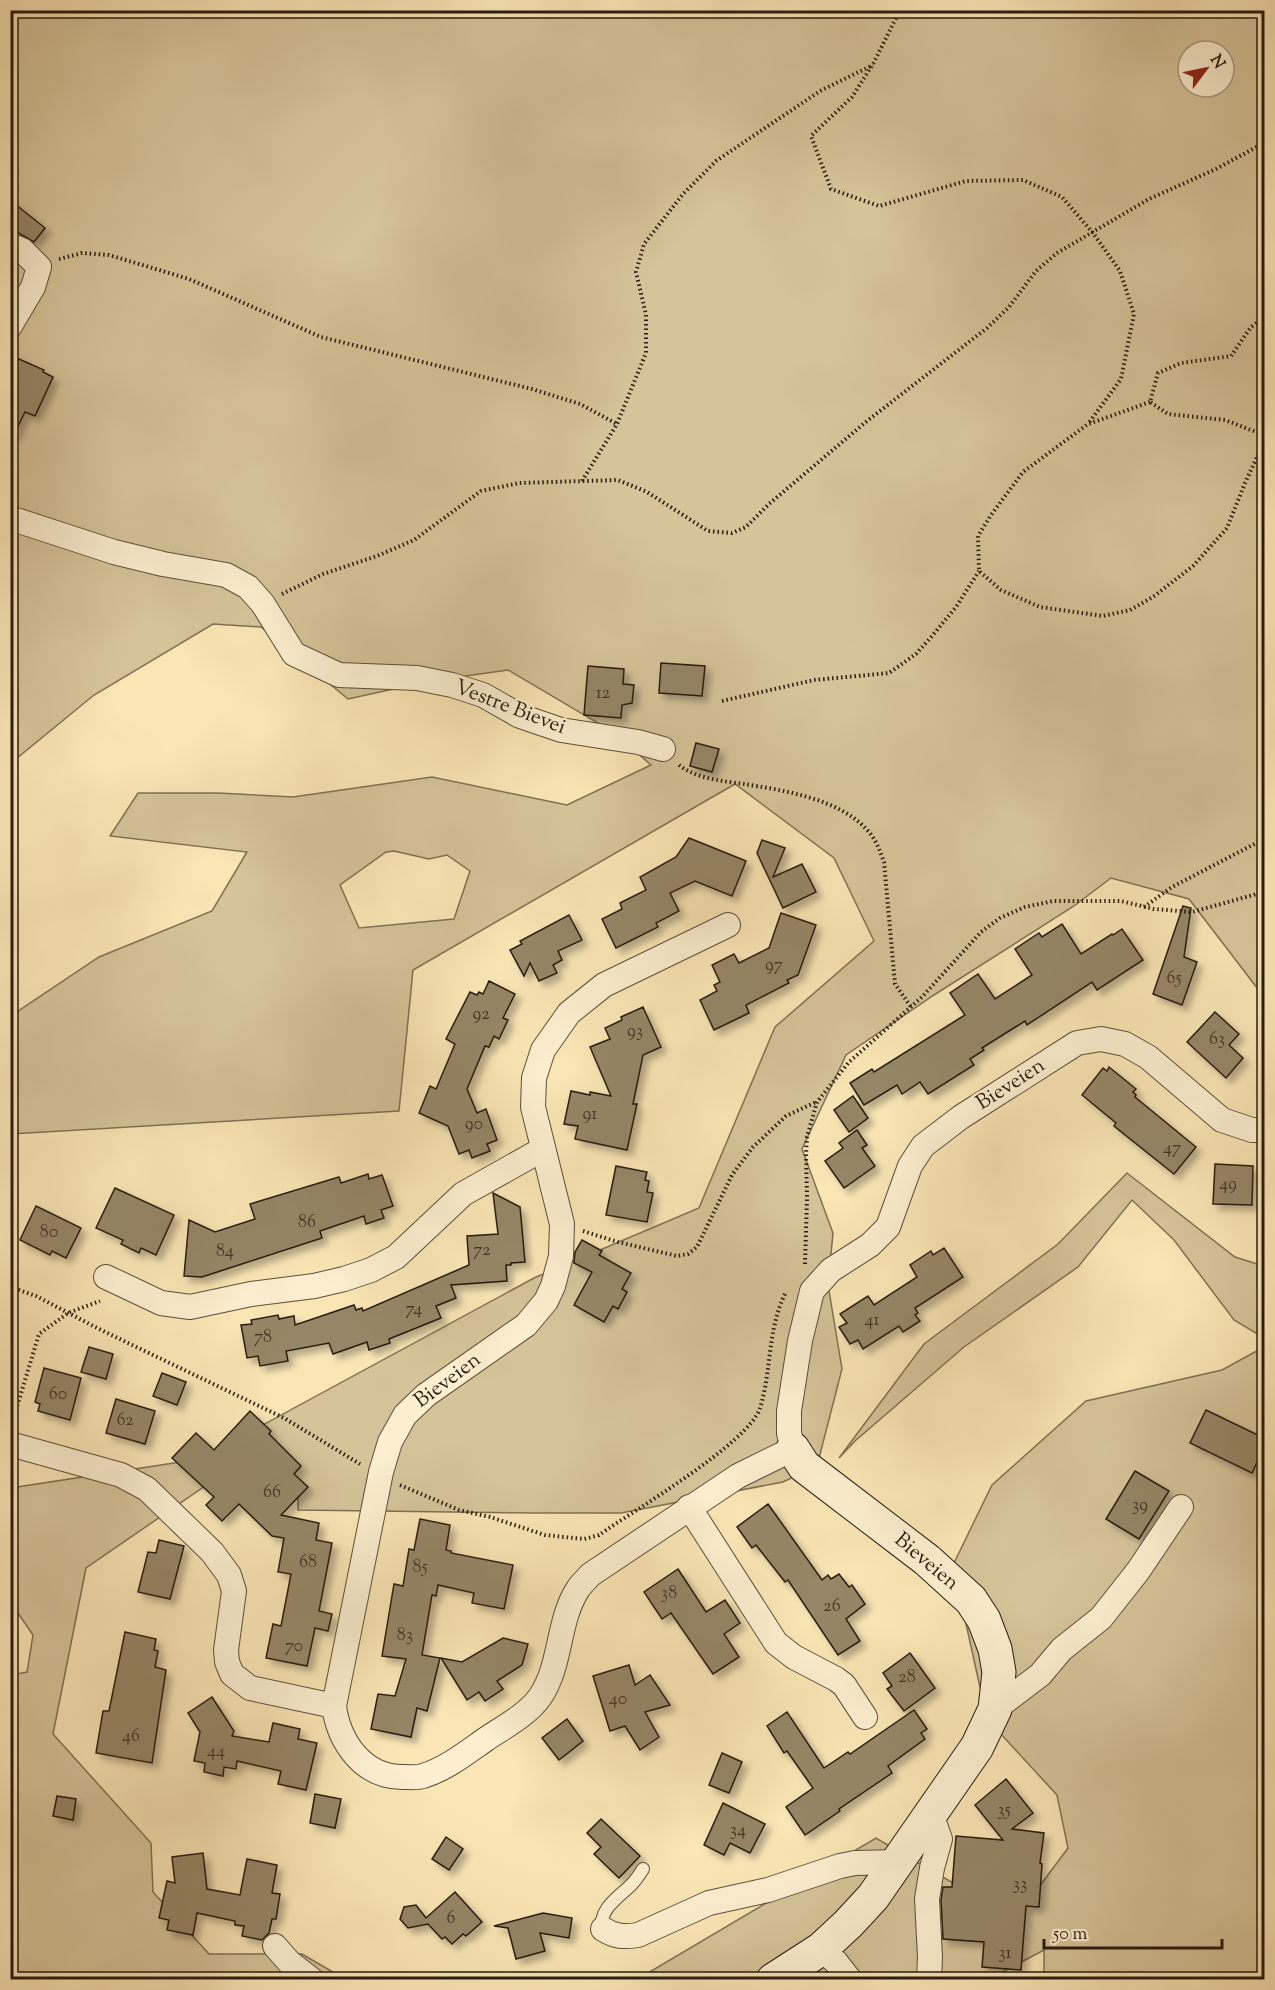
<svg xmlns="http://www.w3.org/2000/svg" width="1275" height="1990" font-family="'Sorts Mill Goudy',serif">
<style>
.green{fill:#d6c399;stroke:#807054;stroke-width:1.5;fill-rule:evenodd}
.building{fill:#968566;stroke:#291c10;stroke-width:1.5;filter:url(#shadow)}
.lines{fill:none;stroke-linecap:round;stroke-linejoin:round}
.lane-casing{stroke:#5d4e39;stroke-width:14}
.street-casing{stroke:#5d4e39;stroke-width:26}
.secondary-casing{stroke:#291c10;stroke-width:35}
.path{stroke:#291c10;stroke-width:4;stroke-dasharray:1.5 3;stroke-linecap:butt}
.lane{stroke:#fceecf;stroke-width:12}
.street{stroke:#fceecf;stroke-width:24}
.secondary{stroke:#fceecf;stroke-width:33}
.labels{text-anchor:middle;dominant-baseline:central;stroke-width:5;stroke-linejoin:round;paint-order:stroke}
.number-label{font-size:18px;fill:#443626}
.street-label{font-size:21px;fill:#291c10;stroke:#fceecf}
</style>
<defs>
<filter id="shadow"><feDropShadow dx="5.5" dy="5.5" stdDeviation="3" flood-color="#0004"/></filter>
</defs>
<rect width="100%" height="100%" fill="#fae5b5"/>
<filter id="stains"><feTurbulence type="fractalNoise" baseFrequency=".00333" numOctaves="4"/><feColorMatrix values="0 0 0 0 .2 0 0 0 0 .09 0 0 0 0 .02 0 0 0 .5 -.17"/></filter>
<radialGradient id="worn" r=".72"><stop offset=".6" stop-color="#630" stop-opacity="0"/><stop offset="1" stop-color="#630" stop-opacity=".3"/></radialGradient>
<g class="green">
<path d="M 11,11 L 1264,11 L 1264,997 L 1189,899 L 1111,878 L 1074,906 L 934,995 L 846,1055 L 802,1149 L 833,1233 L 828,1285 L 842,1369 L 817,1466 L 783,1482 L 621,1513 L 533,1513 L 298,1510 L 298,1480 L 240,1462 L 86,1568 L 53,1734 L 151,1843 L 153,1892 L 209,1954 L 302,1954 L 345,1979 L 11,1979 L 11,1675 L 27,1672 L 33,1635 L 11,1603 L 11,1488 L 200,1459 L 534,1278 L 699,1208 L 775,1027 L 874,941 L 834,858 L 735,784 L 413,970 L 399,1111 L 11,1134 L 11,1016 L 99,957 L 212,911 L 247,852 L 110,836 L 138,793 L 218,793 L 293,797 L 432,777 L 567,805 L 651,765 L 615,733 L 508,670 L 430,681 L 348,699 L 261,627 L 213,624 L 94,695 L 11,763 ZM 1188,51 L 1224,51 L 1224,87 L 1188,87 ZM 394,851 L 429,859 L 447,855 L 470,871 L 454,919 L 359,928 L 340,885 L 386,852 Z"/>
<polygon points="1127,1173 1235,1257 1264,1266 1264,1338 1234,1320 1174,1240 1132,1200 1078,1267 964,1347 855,1441 839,1458 924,1344 1058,1244"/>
<polygon points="1264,1347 1264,1979 1044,1979 1044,1950 991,1978 984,1979 636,1980 876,1838 1015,1919 1068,1848 1057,1795 987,1719 953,1565 992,1485 1086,1401 1222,1370"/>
</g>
<g class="building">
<polygon points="10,200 45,228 34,242 10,228"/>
<polygon points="10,355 44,370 43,372 53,377 35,416 25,412 10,443"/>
<polygon points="661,663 705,666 702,696 659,693"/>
<polygon points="588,666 624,669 623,684 634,685 632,703 622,705 621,718 584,715"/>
<polygon points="696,743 719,749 712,772 690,766"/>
<polygon points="689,838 746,861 732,896 695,881 670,893 679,911 656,923 658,927 616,948 602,919 622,909 620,903 646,890 640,877 676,857"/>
<polygon points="762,840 785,848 773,877 802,864 816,892 783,908 757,853"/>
<polygon points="1183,906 1191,908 1184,957 1197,962 1182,1005 1153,994"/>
<polygon points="781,913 816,925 798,975 787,980 789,983 746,1005 749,1013 714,1030 700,1000 717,991 714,985 720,982 712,965 734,954 739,963 769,948"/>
<polygon points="569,915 582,940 558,951 562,960 553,965 557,973 539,981 530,963 524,976 510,950 522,944 520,941"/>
<polygon points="1062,924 1081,954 1112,934 1113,935 1122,929 1143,960 1097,990 1092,982 1027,1025 1025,1021 982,1048 984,1050 970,1059 974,1065 928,1094 920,1082 902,1094 897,1085 864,1105 850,1083 872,1069 874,1072 965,1015 950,993 978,974 995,999 1032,975 1015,949 1039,933 1042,937"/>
<polygon points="489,981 515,994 503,1018 508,1020 499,1039 494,1036 489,1047 485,1046 467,1089 477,1113 486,1109 497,1140 487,1144 490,1151 472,1158 469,1150 459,1154 448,1126 419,1113 430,1086 436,1089 455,1044 446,1039 470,992 477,995 479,992 483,994"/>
<polygon points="643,1007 661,1047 643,1055 633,1104 637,1104 627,1150 575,1139 578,1126 564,1124 571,1091 590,1095 590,1092 611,1096 590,1047 610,1039 605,1028 622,1020 621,1017"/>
<polygon points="1215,1012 1239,1034 1229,1045 1243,1058 1226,1078 1187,1042"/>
<polygon points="1109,1067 1136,1089 1133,1092 1136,1095 1135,1097 1196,1147 1174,1174 1114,1126 1116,1123 1082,1095 1103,1068 1107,1071"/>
<polygon points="853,1096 868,1118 849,1132 834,1110"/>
<polygon points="857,1130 867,1145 862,1148 875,1166 844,1188 825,1161 843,1148 839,1143"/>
<polygon points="1215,1164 1253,1166 1252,1205 1213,1204"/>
<polygon points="616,1166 647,1172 645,1180 649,1181 647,1192 653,1193 647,1222 606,1215"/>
<polygon points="368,1174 369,1179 382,1175 393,1206 381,1210 384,1218 366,1224 364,1216 320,1231 322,1238 202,1277 184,1276 189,1220 215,1232 255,1219 250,1204 339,1177 341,1183"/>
<polygon points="115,1188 174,1215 156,1255 141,1248 139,1253 121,1244 123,1240 96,1228"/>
<polygon points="493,1193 520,1207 525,1262 511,1263 511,1265 506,1265 507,1281 451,1285 456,1298 436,1306 441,1318 389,1339 390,1343 369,1350 367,1342 333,1354 329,1343 286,1351 288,1361 260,1366 258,1356 247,1358 241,1325 252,1324 251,1320 278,1315 279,1319 294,1316 295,1325 354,1305 356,1310 362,1308 363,1311 469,1265 467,1236 498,1234"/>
<polygon points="36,1206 81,1228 66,1258 52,1251 50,1255 20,1240"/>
<polygon points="582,1240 602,1251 599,1255 631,1273 622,1289 627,1292 618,1309 613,1306 604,1322 574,1305 592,1272 574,1263 575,1252"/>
<polygon points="944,1248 963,1277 915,1308 918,1313 915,1315 920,1321 903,1332 899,1326 863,1349 858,1340 850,1344 839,1327 847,1323 840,1314 868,1296 874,1305 917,1277 910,1265 931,1251 933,1255"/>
<polygon points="89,1347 113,1354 106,1379 81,1372"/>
<polygon points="44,1368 81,1378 70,1420 38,1411 40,1404 35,1402"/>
<polygon points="162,1373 186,1382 177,1405 153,1396"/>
<polygon points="116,1399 155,1411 145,1444 106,1433"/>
<polygon points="1206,1410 1264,1438 1264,1447 1252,1473 1190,1443"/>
<polygon points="250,1411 271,1431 269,1434 301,1466 294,1474 308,1487 281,1515 319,1523 316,1540 332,1543 319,1611 332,1614 328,1631 315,1628 307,1666 266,1658 273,1624 281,1626 291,1574 278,1572 284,1538 272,1536 239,1504 222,1521 206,1505 214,1497 172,1458 196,1433 214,1450"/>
<polygon points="1135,1471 1169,1491 1139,1539 1106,1519"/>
<polygon points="768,1504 822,1580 828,1575 831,1579 839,1574 849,1587 852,1585 865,1604 846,1619 860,1641 838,1655 788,1580 785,1582 756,1545 752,1548 737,1527"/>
<polygon points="420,1519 450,1525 446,1550 451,1551 451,1553 513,1565 504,1609 472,1603 474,1593 438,1585 436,1596 432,1595 422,1655 440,1658 427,1711 417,1708 411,1737 371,1729 378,1694 395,1696 406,1659 382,1656 394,1584 403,1586 409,1549 414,1550"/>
<polygon points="159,1540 184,1546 170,1599 138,1592 148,1552 156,1553"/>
<polygon points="678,1569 706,1612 725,1600 740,1623 724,1634 739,1657 713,1674 671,1613 662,1619 644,1592"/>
<polygon points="125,1632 156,1639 154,1650 158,1651 155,1667 166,1670 152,1763 96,1753 103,1711 109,1711"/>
<polygon points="503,1638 528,1644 522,1665 497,1681 503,1689 485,1701 479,1692 467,1700 441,1658 462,1662"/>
<polygon points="910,1653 935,1688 904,1711 887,1689 892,1686 883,1673"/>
<polygon points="629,1665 635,1685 650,1675 670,1705 645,1712 659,1737 640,1750 625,1726 610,1731 593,1676"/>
<polygon points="212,1697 234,1731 232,1736 269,1742 273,1723 300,1729 298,1739 317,1743 306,1790 278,1784 281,1771 237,1761 236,1769 224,1767 223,1776 204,1772 205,1763 194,1761 200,1732 188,1713"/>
<polygon points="914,1710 927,1729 921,1733 925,1739 888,1766 892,1773 839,1809 840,1811 805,1835 786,1807 813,1788 787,1751 784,1753 767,1726 787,1712 824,1768 848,1752 850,1754"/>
<polygon points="567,1719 583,1741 559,1760 542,1738"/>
<polygon points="722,1753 742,1762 729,1793 709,1785"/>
<polygon points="1006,1779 1033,1813 1012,1829 1044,1833 1040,1863 1042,1864 1039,1907 1026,1906 1021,1970 982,1967 984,1942 943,1939 941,1900 943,1887 952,1887 956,1836 1003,1840 975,1805"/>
<polygon points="315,1794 341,1799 335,1828 310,1823"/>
<polygon points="57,1796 76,1799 73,1820 53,1816"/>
<polygon points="723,1803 765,1824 750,1853 730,1843 724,1855 704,1845"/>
<polygon points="601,1819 640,1856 619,1878 594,1854 601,1847 587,1833"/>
<polygon points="446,1837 463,1849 449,1870 432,1859"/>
<polygon points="203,1853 207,1889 240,1895 247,1859 277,1865 272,1893 280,1894 276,1919 272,1919 269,1933 262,1940 242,1936 244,1926 235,1925 235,1921 197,1913 193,1935 167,1930 169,1920 159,1918 167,1881 175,1883 172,1857"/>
<polygon points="455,1892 482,1922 466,1936 463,1934 452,1944 445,1937 442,1939 428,1924 408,1928 400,1919 404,1907 416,1905 426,1918"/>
<polygon points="543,1913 572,1918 569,1938 540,1933 545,1951 516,1959 508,1928 494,1926"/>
</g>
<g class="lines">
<defs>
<path id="lane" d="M 603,1929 C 597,1910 620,1896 631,1885 C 636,1880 640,1874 643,1869"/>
<g id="street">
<polyline points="10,245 22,250 39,267 33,287 10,326"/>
<polyline points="10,518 114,552 163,564 226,575 248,587 263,604 294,654 339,675 417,678 452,685 483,695 520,716 561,730 638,742 663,749"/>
<path d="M 728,925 L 604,985 L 569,1013 L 543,1050 L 534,1078 L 533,1107 L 562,1224 L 561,1256 L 553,1286 L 546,1301 L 526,1325 L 426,1395 L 405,1415 L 390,1442 L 381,1472 L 334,1706 C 339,1743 364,1778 404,1777 C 410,1777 417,1778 423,1776 C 446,1769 466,1753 486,1739 C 504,1727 527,1715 540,1697 C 562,1665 557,1621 578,1589 C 581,1584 586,1580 590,1575 L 738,1476 L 793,1449 L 789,1433 L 789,1411 L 800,1341 L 812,1291 L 831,1270 L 870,1245 L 888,1227 L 910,1166 L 923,1146 L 961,1117 L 1077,1043 L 1101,1039 L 1125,1044 L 1148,1057 L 1222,1120 L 1252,1130 L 1264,1130"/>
<polyline points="106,1277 161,1303 190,1307 251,1294 314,1286 344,1279 371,1270 396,1257 463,1194 543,1149"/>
<polyline points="10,1444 121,1475 147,1489 212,1552 229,1575 234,1591 226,1650 227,1662 232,1674 250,1688 334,1706"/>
<polyline points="689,1507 776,1643 794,1657 836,1679 844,1685 865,1717"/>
<polyline points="995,1709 1040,1675 1062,1649 1101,1618 1138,1571 1181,1507"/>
<path d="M 603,1929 C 615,1937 624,1937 638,1935 L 709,1903 L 768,1890 L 840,1866 L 855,1863 L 898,1862"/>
<polyline points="275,1946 289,1962 312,1980"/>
<polyline points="821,1949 836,1962 850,1980"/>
<polyline points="929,1980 930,1957 927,1899 932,1868 940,1839 935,1825 930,1816"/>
</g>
<polyline id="secondary" points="773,1980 821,1949 848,1924 873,1897 977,1747 995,1709 999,1672 995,1649 984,1620 971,1600 927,1560 804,1466 793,1449"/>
</defs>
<use href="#lane" class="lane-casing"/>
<use href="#street" class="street-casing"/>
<use href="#secondary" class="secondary-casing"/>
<g class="path">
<polyline points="900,10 873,64 852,97 811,136 831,189 879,206 966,181 1023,180 1062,197 1093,233 1120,271 1134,314 1121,379 1088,424"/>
<polyline points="59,259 82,253 109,255 189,279 321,337 532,389 580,404 617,424"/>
<polyline points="1264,318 1251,327 1231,356 1181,363 1158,373 1150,402 1168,414 1225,420 1264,435"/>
<polyline points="1150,402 1088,424 1023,472 991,515 978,536 979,571 1001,590 1040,607 1103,616 1130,610 1153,597 1193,566 1227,528 1245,483 1264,442"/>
<polyline points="582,481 617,424 646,353 646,315 636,272 644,244 683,194 716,161 820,91 873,65"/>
<polyline points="282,594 323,574 377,556 414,540 481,491 519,483 618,480 647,492 708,531 732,533 746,527 769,504 867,421 987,328 1009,307 1036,271 1057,253 1149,199 1216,169 1264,143"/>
<polyline points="722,701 814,680 889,673 916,654 932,636 956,607 979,571"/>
<path d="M 679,765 C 697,779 723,781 744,784 C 782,790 840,799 867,830 C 876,839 880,851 884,862 L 895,984 L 911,1007"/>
<polyline points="1144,907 1172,887 1264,839"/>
<polyline points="583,1231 618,1242 677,1256 688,1254 697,1247 732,1175 753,1147 786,1116 816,1102"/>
<polyline points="805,1264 807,1198 806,1153 807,1137 817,1102 849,1062 922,997 981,932 1000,918 1025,907 1053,901 1121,901 1154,909 1192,912 1264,892"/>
<polyline points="10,1287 36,1296 99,1329 284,1418 360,1464"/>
<polyline points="12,1423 39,1334 68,1313 100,1301"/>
<path d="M 400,1485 L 459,1510 L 490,1517 L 545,1535 L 584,1539 L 599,1535 C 633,1511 749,1443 760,1408 C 772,1370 767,1329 786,1292"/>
</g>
<use href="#lane" class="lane"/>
<use href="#street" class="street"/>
<use href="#secondary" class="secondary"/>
</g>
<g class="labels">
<g class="number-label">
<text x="603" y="694">12</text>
<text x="774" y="966">97</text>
<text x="1174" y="979">65</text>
<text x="481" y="1015">92</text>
<text x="635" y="1032">93</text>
<text x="1217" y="1040">63</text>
<text x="590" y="1115">91</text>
<text x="474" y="1125">90</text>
<text x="1172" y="1149">47</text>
<text x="1228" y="1185">49</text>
<text x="307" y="1223">86</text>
<text x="49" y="1233">80</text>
<text x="482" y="1251">72</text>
<text x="225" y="1252">84</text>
<text x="414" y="1310">74</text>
<text x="872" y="1321">41</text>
<text x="263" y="1338">78</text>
<text x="58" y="1395">60</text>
<text x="125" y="1421">62</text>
<text x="272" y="1493">66</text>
<text x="1140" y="1506">39</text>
<text x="308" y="1563">68</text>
<text x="420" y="1568">85</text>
<text x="669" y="1594">38</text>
<text x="832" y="1607">26</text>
<text x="405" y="1636">83</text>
<text x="294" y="1647">70</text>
<text x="907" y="1678">28</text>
<text x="618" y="1700">40</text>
<text x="131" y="1737">46</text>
<text x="216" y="1752">44</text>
<text x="1004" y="1811">35</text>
<text x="738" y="1831">34</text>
<text x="1020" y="1885">33</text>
<text x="451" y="1919">6</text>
<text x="1005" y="1954">31</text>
</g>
<g class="street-label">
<text transform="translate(510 708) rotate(21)">Vestre Bievei</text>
<text transform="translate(1011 1085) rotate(-33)">Bieveien</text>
<text transform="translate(448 1381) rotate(-37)">Bieveien</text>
<text transform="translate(926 1562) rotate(40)">Bieveien</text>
</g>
</g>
<rect width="1275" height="1990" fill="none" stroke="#fae5b5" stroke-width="36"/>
<rect x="12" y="12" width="1251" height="1966" fill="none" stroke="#291c10" stroke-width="3"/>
<rect x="18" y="18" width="1239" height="1954" fill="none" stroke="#291c10" stroke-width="1.5"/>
<g transform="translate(1206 69) rotate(58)"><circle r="28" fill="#fceecf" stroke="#a89a83" stroke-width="1.5"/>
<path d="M0-4.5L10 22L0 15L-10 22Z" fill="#8f2418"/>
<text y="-9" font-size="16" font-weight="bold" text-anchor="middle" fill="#291c10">N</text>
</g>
<path d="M1044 1939v9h178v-9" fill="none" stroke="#291c10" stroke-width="3"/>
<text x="1053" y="1939" font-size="18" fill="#291c10" stroke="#fceecf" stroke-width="4.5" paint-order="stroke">50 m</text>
<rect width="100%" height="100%" filter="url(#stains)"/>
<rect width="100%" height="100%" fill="url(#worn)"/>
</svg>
